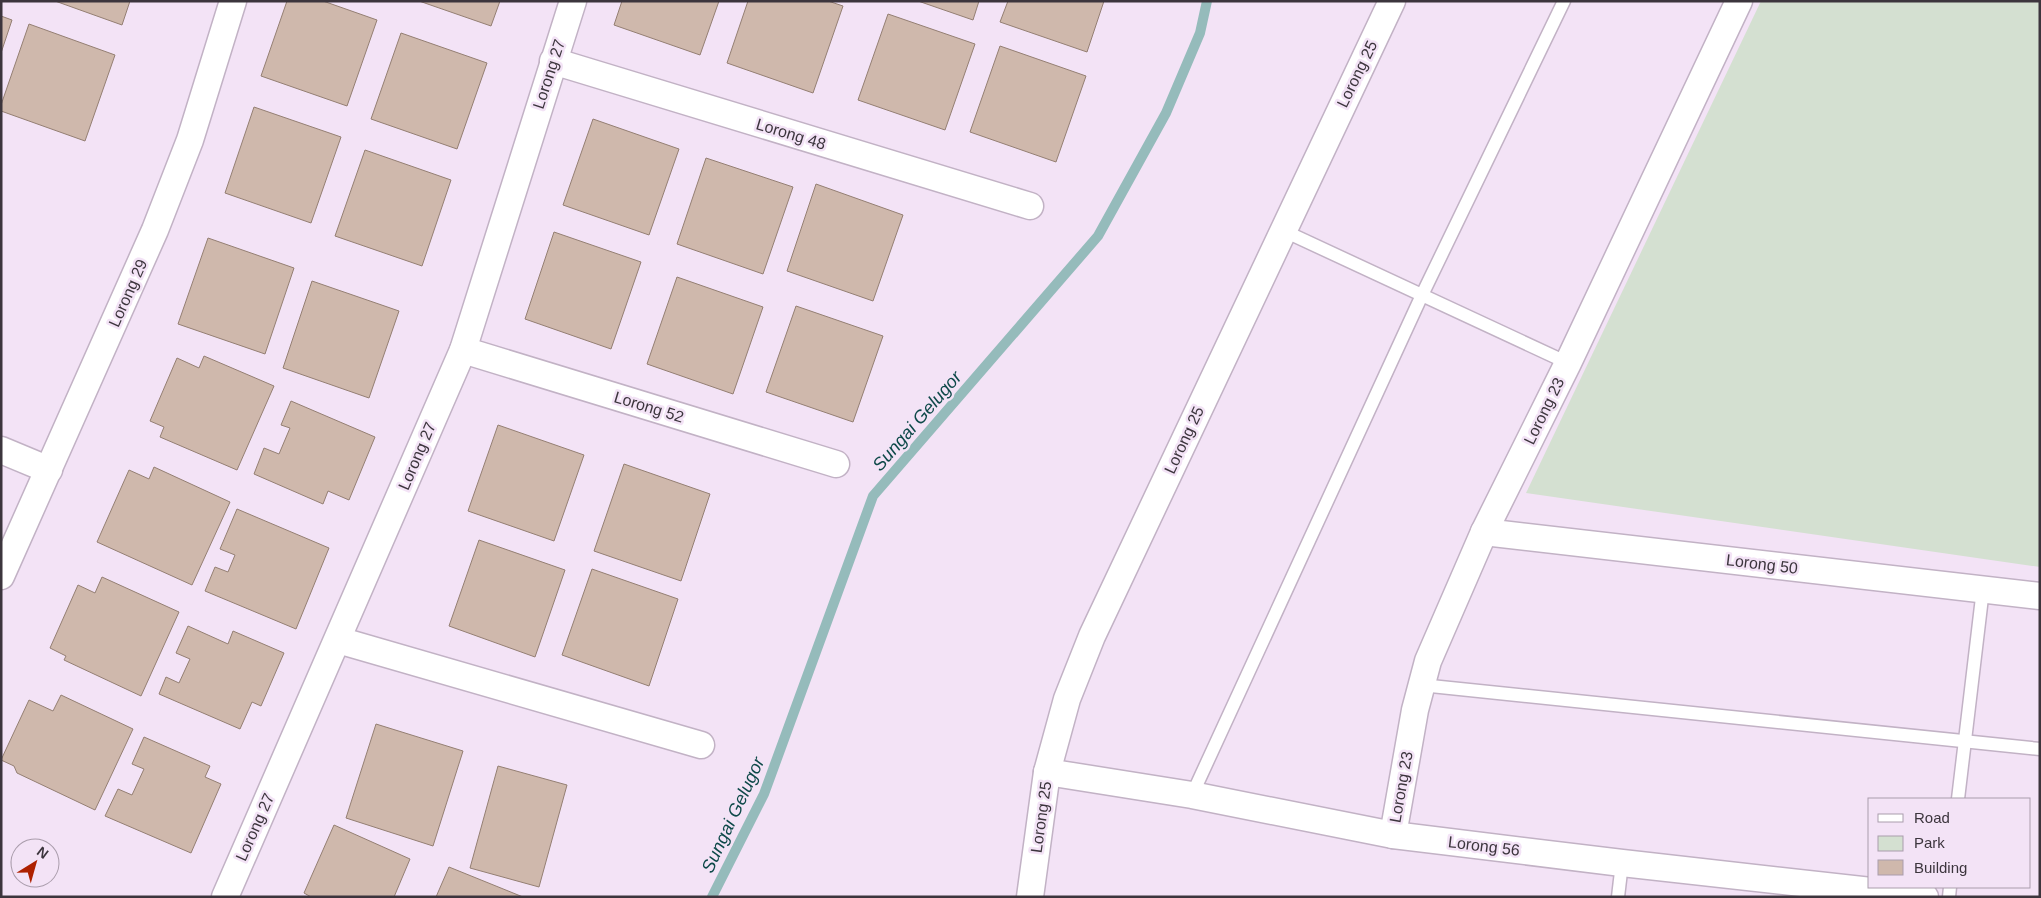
<svg xmlns="http://www.w3.org/2000/svg" width="2041" height="898" font-family="Helvetica,sans-serif">
<style>
.green{fill:#d4e0d1}
.lines{fill:none;stroke-linecap:round;stroke-linejoin:round}
.stream{stroke:#95bbbb;stroke-width:10}
.building{fill:#cfb8ac;stroke:#947f73}
.lane-casing{stroke:#c2b2c5;stroke-width:15}
.street-casing{stroke:#c2b2c5;stroke-width:29}
.lane{stroke:#fff;stroke-width:12}
.street{stroke:#fff;stroke-width:26}
.labels{text-anchor:middle;dominant-baseline:central;stroke-width:5;stroke-linejoin:round;paint-order:stroke}
.street-label{font-size:16px;fill:#3c353d;stroke:#f3e3f6}
.water-label{font-size:18px;font-style:italic;fill:#0e4949;stroke:#f3e3f6}
</style>
<rect width="100%" height="100%" fill="#f3e3f6"/>
<polygon class="green" points="1761,1 2040,1 2040,567 1526,493"/>
<g class="lines">
<polyline class="stream" points="712,897 764,794 873,496 1098,236 1166,113 1200,33 1207,1"/>
</g>
<g class="building">
<polygon points="55,1 130,1 122,25"/>
<polygon points="287,1 323,1 377,20 347,106 261,76"/>
<polygon points="419,1 500,1 491,26"/>
<polygon points="622,1 719,1 700,55 614,25"/>
<polygon points="748,1 828,1 843,6 813,93 727,63"/>
<polygon points="918,1 979,1 973,20"/>
<polygon points="1008,1 1104,1 1087,52 1000,22"/>
<polygon points="888,14 975,44 945,130 858,100"/>
<polygon points="1,16 12,20 1,53"/>
<polygon points="29,24 115,55 85,141 1,111 1,105"/>
<polygon points="401,33 487,63 457,149 371,119"/>
<polygon points="1000,46 1086,76 1056,162 970,132"/>
<polygon points="254,107 341,137 311,223 225,193"/>
<polygon points="593,119 679,149 649,235 563,205"/>
<polygon points="365,150 451,180 422,266 335,236"/>
<polygon points="706,158 793,187 763,274 677,244"/>
<polygon points="816,184 903,215 873,301 787,271"/>
<polygon points="554,232 641,262 611,349 525,319"/>
<polygon points="208,238 294,268 265,354 178,324"/>
<polygon points="677,277 763,307 733,394 647,364"/>
<polygon points="312,281 399,311 369,398 283,368"/>
<polygon points="796,306 883,336 853,422 766,392"/>
<polygon points="204,356 274,386 237,470 160,437 164,427 150,421 177,358 199,368"/>
<polygon points="291,401 375,437 349,500 328,491 323,504 254,474 264,448 279,454 290,428 281,425"/>
<polygon points="498,425 584,455 554,541 468,511"/>
<polygon points="624,464 710,494 681,581 594,551"/>
<polygon points="154,467 230,502 192,585 97,542 129,470 149,479"/>
<polygon points="237,509 329,548 296,629 205,591 215,567 228,572 235,555 220,549"/>
<polygon points="479,540 565,570 535,657 449,626"/>
<polygon points="592,569 678,599 649,686 562,655"/>
<polygon points="102,577 179,612 141,696 64,660 66,656 50,648 78,585 95,593"/>
<polygon points="188,626 228,644 233,631 284,653 261,706 252,702 240,729 159,694 166,677 179,683 190,659 176,653"/>
<polygon points="61,695 133,729 95,810 17,773 14,766 1,760 29,700 53,711"/>
<polygon points="376,724 463,751 433,846 346,818"/>
<polygon points="144,737 210,766 205,777 221,784 191,853 105,816 118,789 132,795 144,769 132,764"/>
<polygon points="498,766 567,785 539,887 470,868"/>
<polygon points="334,825 410,859 394,897 311,897 304,893"/>
<polygon points="449,867 523,897 436,897"/>
</g>
<g class="lines">
<defs>
<g id="lane">
<polyline points="1282,230 1568,363"/>
<polyline points="1421,685 2040,749"/>
<polyline points="1192,795 1422,295 1564,1"/>
<polyline points="1958,799 1983,589"/>
<polyline points="1618,897 1622,863"/>
<polyline points="1949,897 1950,887"/>
</g>
<g id="street">
<polyline points="553,61 1030,206"/>
<polyline points="463,350 836,464"/>
<polyline points="1,450 49,470"/>
<polyline points="1484,532 2040,596"/>
<polyline points="1,576 155,230 190,140 233,1"/>
<polyline points="338,640 701,745"/>
<polyline points="1047,772 1192,795 1393,835 1622,863 1925,897"/>
<polyline points="1393,835 1415,710 1428,661 1484,532 1568,363 1739,1"/>
<polyline points="225,897 463,350 573,1"/>
<polyline points="1030,897 1047,772 1067,699 1092,636 1392,1"/>
</g>
</defs>
<use href="#lane" class="lane-casing"/>
<use href="#street" class="street-casing"/>
<use href="#lane" class="lane"/>
<use href="#street" class="street"/>
</g>
<g class="labels">
<g class="street-label">
<text transform="translate(549 74) rotate(-72)">Lorong 27</text>
<text transform="translate(1357 74) rotate(-64)">Lorong 25</text>
<text transform="translate(791 134) rotate(17)">Lorong 48</text>
<text transform="translate(128 293) rotate(-66)">Lorong 29</text>
<text transform="translate(649 407) rotate(17)">Lorong 52</text>
<text transform="translate(1544 411) rotate(-64)">Lorong 23</text>
<text transform="translate(1184 440) rotate(-65)">Lorong 25</text>
<text transform="translate(417 456) rotate(-67)">Lorong 27</text>
<text transform="translate(1762 564) rotate(7)">Lorong 50</text>
<text transform="translate(1401 787) rotate(-80)">Lorong 23</text>
<text transform="translate(1041 817) rotate(-82)">Lorong 25</text>
<text transform="translate(255 827) rotate(-66)">Lorong 27</text>
<text transform="translate(1484 846) rotate(7)">Lorong 56</text>
</g>
<g class="water-label">
<text transform="translate(917 421) rotate(-49)">Sungai Gelugor</text>
<text transform="translate(733 815) rotate(-65)">Sungai Gelugor</text>
</g>
</g>
<rect width="2041" height="898" fill="none" stroke="#3c353d" stroke-width="5"/>
<rect x="1868" y="798" width="162" height="90" fill="#f3e3f6" stroke="#aa9dac"/>
<rect x="1878" y="814" width="25" height="8" fill="#ffffff" stroke="#aa9dac"/>
<text x="1914" y="823" font-size="15" fill="#3c353d">Road</text>
<rect x="1878" y="836" width="25" height="15" fill="#d4e0d1" stroke="#aa9dac"/>
<text x="1914" y="848" font-size="15" fill="#3c353d">Park</text>
<rect x="1878" y="860" width="25" height="15" fill="#cfb8ac" stroke="#aa9dac"/>
<text x="1914" y="873" font-size="15" fill="#3c353d">Building</text>
<g transform="translate(35 863) rotate(37)"><circle r="24" fill="#f3e3f6" stroke="#aa9dac"/>
<path d="M0-4L9 19L0 12L-9 19Z" fill="#ae2100"/>
<text y="-8" font-size="14" font-weight="bold" text-anchor="middle" fill="#3c353d">N</text>
</g>
</svg>
